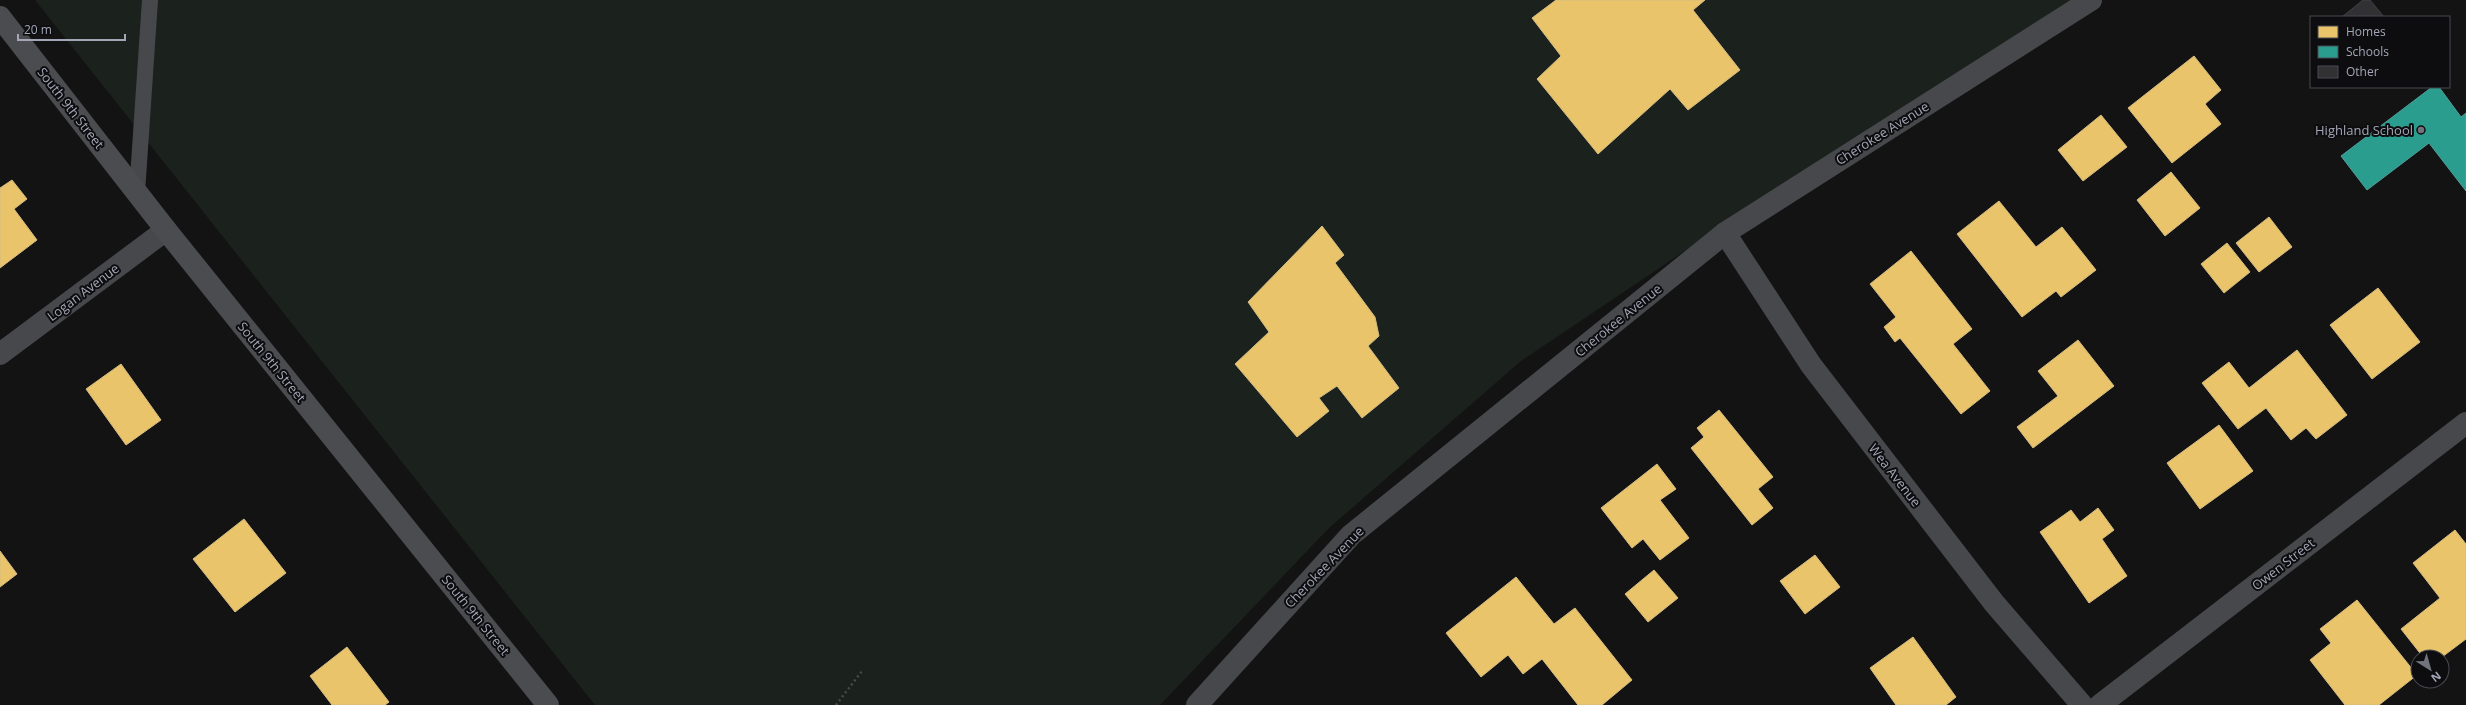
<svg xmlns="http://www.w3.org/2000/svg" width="2466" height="705" font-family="'Open Sans',sans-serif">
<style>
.green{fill:#1b221d}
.homes{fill:#e9c46a;stroke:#d4bb81}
.schools{fill:#2a9d8f;stroke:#4ea09b}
.building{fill:#313133;stroke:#424247}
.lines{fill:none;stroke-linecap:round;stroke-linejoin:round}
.path{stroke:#49494e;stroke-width:2.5;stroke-dasharray:2 3;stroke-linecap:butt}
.lane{stroke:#47484c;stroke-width:16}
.street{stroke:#47484c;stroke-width:22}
.secondary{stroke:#4b4c50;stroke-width:22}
.poi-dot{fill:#71737d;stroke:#0d0d0f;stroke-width:1.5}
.labels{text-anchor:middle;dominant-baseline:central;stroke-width:4;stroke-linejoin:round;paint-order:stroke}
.street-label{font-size:13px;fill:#a3a6b6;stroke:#0d0d0f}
.poi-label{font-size:13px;fill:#a3a6b6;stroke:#0d0d0f;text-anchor:end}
</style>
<rect width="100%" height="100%" fill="#131313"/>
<polygon class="green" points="35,0 2072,0 1826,156 1521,361 1329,528 1160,705 595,705"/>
<g class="homes">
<polygon points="1556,0 1705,0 1693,10 1740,70 1688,110 1670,89 1598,154 1537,79 1561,56 1532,18"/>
<polygon points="2194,56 2221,90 2205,104 2221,124 2172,163 2128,108"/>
<polygon points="2101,115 2127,147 2083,181 2058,150"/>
<polygon points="2171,172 2200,208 2165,236 2137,200"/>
<polygon points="12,180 27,199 14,209 37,240 0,268 0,188"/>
<polygon points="1999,201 2036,247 2062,227 2096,270 2061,297 2056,291 2022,317 1957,234"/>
<polygon points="2269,217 2292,247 2259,272 2236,243"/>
<polygon points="1322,226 1344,255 1335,263 1375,317 1379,336 1368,346 1399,388 1362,418 1337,386 1319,398 1329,411 1297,437 1235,364 1269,332 1248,302"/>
<polygon points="2227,243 2250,272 2224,293 2201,264"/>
<polygon points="1911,251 1972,329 1953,344 1990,391 1961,414 1900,338 1895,342 1884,327 1896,317 1870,284"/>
<polygon points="2378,288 2420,342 2372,379 2330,325"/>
<polygon points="2078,340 2114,386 2033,448 2017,427 2058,396 2038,371"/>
<polygon points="2297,350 2347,415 2316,439 2306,428 2291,440 2266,408 2238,429 2202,383 2229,362 2249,388"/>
<polygon points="121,364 161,420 126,445 86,389"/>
<polygon points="1719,410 1773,477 1758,489 1773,508 1752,525 1691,448 1704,437 1697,428"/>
<polygon points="2219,425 2253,471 2200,509 2167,463"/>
<polygon points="1657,464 1676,489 1660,500 1689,538 1660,560 1643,539 1632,548 1601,508"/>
<polygon points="2098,508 2114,530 2102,539 2127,576 2089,603 2040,532 2071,510 2080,522"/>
<polygon points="244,519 286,573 235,612 193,559"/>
<polygon points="2455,530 2466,544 2466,639 2442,657 2423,657 2401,629 2440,598 2413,563"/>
<polygon points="0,551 17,574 0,587"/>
<polygon points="1815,555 1840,587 1805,614 1780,581"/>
<polygon points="1654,570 1678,598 1648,622 1625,594"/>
<polygon points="1516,577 1554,624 1575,608 1632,680 1602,705 1578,705 1542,659 1523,674 1508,655 1481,677 1446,633"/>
<polygon points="2357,600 2417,675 2379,705 2345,705 2310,660 2331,643 2320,629"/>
<polygon points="1913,637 1956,697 1946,705 1896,705 1870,668"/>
<polygon points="347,647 389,702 385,705 332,705 310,676"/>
</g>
<polygon class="schools" points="2432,87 2439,87 2461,117 2466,113 2466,191 2429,143 2367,190 2341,156"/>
<polygon class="building" points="2363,0 2370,0 2384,17 2342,17"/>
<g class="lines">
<polyline class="path" points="836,705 862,671"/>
<polyline class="lane" points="137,193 150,0"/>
<g class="street">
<polyline points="1725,233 1811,365 1994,603 2082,705"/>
<polyline points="0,354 166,230"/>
<polyline points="1197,705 1351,535 1725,233 2091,0"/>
<polyline points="2100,705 2466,423"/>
</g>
<polyline class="secondary" points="0,17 166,230 548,705"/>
</g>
<circle class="poi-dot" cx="2421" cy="130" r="4"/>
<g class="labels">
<g class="street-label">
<text transform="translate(71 108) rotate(52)">South 9th Street</text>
<text transform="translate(1882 133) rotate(-32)">Cherokee Avenue</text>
<text transform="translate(83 292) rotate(-37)">Logan Avenue</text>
<text transform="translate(1618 320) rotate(-39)">Cherokee Avenue</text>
<text transform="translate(272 362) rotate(51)">South 9th Street</text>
<text transform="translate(1895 475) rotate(52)">Wea Avenue</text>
<text transform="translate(2283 564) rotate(-38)">Owen Street</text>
<text transform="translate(1324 567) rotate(-46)">Cherokee Avenue</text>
<text transform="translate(476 615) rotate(51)">South 9th Street</text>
</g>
<g class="poi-label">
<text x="2413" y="130">Highland School</text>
</g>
</g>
<rect x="2310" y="16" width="140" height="72" fill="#0d0d0f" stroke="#494a52"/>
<rect x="2318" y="26" width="20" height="12" fill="#e9c46a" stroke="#494a52"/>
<text x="2346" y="36" font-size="12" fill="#a3a6b6">Homes</text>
<rect x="2318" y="46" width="20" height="12" fill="#2a9d8f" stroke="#494a52"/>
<text x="2346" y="56" font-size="12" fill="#a3a6b6">Schools</text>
<rect x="2318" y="66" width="20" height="12" fill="#313133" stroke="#494a52"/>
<text x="2346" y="76" font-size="12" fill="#a3a6b6">Other</text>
<g transform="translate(2430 669) rotate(143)"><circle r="19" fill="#0d0d0f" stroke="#494a52"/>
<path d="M0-3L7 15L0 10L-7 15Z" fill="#71737d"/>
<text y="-6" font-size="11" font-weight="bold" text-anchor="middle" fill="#a3a6b6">N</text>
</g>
<path d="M18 34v6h107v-6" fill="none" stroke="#a3a6b6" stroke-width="2"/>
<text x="24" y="34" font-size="12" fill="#a3a6b6" stroke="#0d0d0f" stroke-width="3" paint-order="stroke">20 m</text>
</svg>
